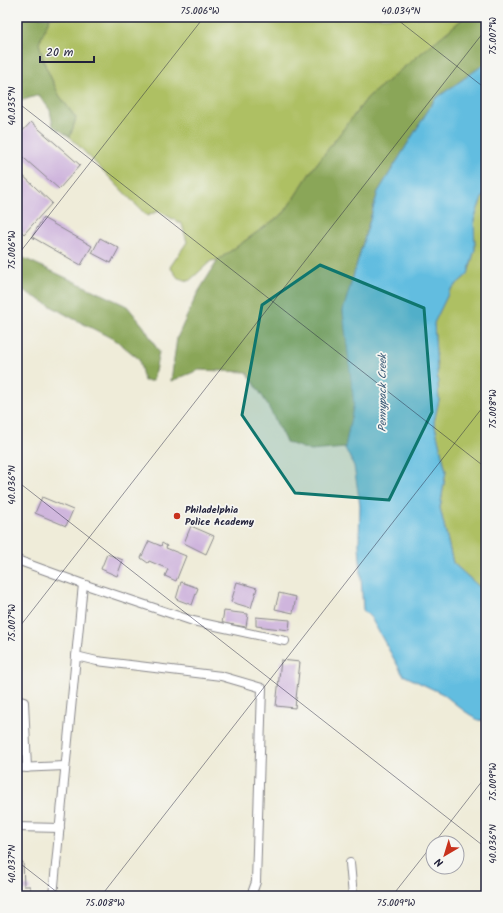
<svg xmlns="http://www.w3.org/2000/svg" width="503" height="913" font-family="Kalam,sans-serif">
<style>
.green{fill:#aec063;stroke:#68714f}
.forest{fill:#8aa659;stroke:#56644a}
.water{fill:#62bde0;stroke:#42708e}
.building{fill:#cfb5dd}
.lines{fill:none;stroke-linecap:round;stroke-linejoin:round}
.service-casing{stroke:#88878a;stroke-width:10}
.service{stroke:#fff;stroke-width:8}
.marked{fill:#0f766e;fill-opacity:0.2;stroke:#0f766e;stroke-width:3;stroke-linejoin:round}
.ticks{fill:none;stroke:#22223b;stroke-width:1;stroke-opacity:0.45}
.poi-dot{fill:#c8321e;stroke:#f6f6f2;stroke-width:1.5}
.labels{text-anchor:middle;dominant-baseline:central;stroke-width:3.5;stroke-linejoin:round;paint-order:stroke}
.poi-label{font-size:10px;font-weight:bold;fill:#22223b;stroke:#f6f6f2;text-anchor:start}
.water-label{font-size:11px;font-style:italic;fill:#385875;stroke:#f6f6f2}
.neatline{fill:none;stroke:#22223b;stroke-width:1.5}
.ticks-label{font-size:10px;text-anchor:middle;fill:#22223b}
</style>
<rect width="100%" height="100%" fill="#f6f6f2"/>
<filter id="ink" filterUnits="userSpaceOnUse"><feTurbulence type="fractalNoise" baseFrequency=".025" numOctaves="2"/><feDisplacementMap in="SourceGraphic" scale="8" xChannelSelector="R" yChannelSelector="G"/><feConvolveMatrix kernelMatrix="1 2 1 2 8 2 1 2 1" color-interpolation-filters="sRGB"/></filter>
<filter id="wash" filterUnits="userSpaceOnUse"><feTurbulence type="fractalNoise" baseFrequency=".012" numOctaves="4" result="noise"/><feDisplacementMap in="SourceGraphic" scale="16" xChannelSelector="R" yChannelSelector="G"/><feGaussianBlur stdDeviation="0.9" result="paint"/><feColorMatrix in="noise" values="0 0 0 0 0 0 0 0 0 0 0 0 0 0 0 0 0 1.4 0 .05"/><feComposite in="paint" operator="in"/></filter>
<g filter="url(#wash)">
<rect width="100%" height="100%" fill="#efecd9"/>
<g class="green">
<polygon points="50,17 465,17 368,97 312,170 284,213 218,260 211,261 189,281 178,278 170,267 187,242 182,224 158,211 147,216 70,137 76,118 59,95 45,65 39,43"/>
<polygon points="486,192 486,593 453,563 440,508 446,471 434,422 439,400 434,323 450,290 468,274 475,249 474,220 481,200"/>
</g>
<g class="forest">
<polygon points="17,17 50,17 39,43 45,65 59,95 76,118 70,137 53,126 50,110 39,95 17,102"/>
<polygon points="465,17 486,17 486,63 435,99 378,192 343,311 354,403 345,448 311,451 286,442 266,402 247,372 199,370 171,381 177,338 197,294 218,260 284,213 312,170 368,97"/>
<polygon points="17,255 127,306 144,327 159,352 153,381 144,381 139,359 117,341 72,318 17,287"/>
</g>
<polygon class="water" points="486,63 486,192 481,200 474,220 475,249 468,274 450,290 434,323 439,400 434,422 446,471 440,508 453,563 486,593 486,721 478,720 463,710 443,694 403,675 371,618 363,610 359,544 360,505 354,466 345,448 354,403 343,311 378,192 435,99"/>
<g id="blocks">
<g class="building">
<polygon points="31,122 80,165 59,189 17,152 17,137"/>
<polygon points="17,170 52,203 24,234 17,227"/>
<polygon points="43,218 92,246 81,265 32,237"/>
<polygon points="100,238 119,248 111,263 92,253"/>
<polygon points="42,497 73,510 66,526 35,513"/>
<polygon points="191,526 214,536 206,554 184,543"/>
<polygon points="149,541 161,546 162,543 167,546 166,548 186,556 176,581 165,576 168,569 149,561 148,563 141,558"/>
<polygon points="107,554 123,560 117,576 101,569"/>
<polygon points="181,582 198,588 192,605 176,599"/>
<polygon points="237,582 257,588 251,608 231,602"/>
<polygon points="279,593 296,597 293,613 275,609"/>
<polygon points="224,611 248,614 246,627 222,623"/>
<polygon points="256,617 290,620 289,630 256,626"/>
<polygon points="281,660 300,662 295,708 276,706"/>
<polygon points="17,862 23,862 24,886 30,886 30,891 17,891"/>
</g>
</g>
</g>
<g filter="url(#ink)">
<use href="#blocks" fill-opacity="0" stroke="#88878a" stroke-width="1"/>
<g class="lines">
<defs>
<g id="service">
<polyline points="17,560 83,584 193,621 285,641"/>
<polyline points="76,656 97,661 221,676 262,688 256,882 251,896"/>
<polyline points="17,700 24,702 27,768"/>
<polyline points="17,768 65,766"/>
<polyline points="17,827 60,828"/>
<polyline points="350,863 353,896"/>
<polyline points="53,896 83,584"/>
</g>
</defs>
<use href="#service" class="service-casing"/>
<use href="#service" class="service"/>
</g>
</g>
<path class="marked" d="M 320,265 L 424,308 L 432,412 L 389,500 L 295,493 L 242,415 L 262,305 Z"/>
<path class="ticks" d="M 394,17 L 486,89M 17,102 L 486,468M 17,256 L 204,17M 17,481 L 486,848M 17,630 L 486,29M 434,843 L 486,776M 17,861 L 62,896M 101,896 L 486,403M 392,896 L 433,844"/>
<circle class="poi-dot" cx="177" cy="516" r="4"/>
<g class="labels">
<g class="poi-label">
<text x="185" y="510">Philadelphia<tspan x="185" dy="12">Police Academy</tspan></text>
</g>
<g class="water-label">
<text transform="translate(383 393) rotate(-90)">Pennypack Creek</text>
</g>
</g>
<rect width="503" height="913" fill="none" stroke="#f6f6f2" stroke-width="44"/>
<g transform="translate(445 855) rotate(218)"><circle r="19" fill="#f6f6f2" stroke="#a1a1a9"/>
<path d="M0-3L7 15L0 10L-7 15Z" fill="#c8321e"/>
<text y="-6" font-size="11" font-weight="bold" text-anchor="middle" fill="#22223b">N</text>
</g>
<path d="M40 56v6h54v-6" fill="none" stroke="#22223b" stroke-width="2"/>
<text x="46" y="56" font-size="12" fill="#22223b" stroke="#f6f6f2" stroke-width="3" paint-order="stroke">20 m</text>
<rect x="22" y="22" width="459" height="869" class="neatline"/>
<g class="ticks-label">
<text x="200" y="14">75.006°W</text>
<text x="401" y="14">40.034°N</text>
<text transform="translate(492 36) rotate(-90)" y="4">75.007°W</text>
<text transform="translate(11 106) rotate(-90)" y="4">40.035°N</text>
<text transform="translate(11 250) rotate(-90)" y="4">75.006°W</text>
<text transform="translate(492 409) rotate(-90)" y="4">75.008°W</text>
<text transform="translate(11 485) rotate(-90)" y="4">40.036°N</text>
<text transform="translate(11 623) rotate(-90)" y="4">75.007°W</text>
<text transform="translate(492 782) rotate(-90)" y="4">75.009°W</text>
<text transform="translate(492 844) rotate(-90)" y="4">40.036°N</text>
<text transform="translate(11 864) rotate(-90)" y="4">40.037°N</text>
<text x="105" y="906">75.008°W</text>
<text x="396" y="906">75.009°W</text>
</g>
</svg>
